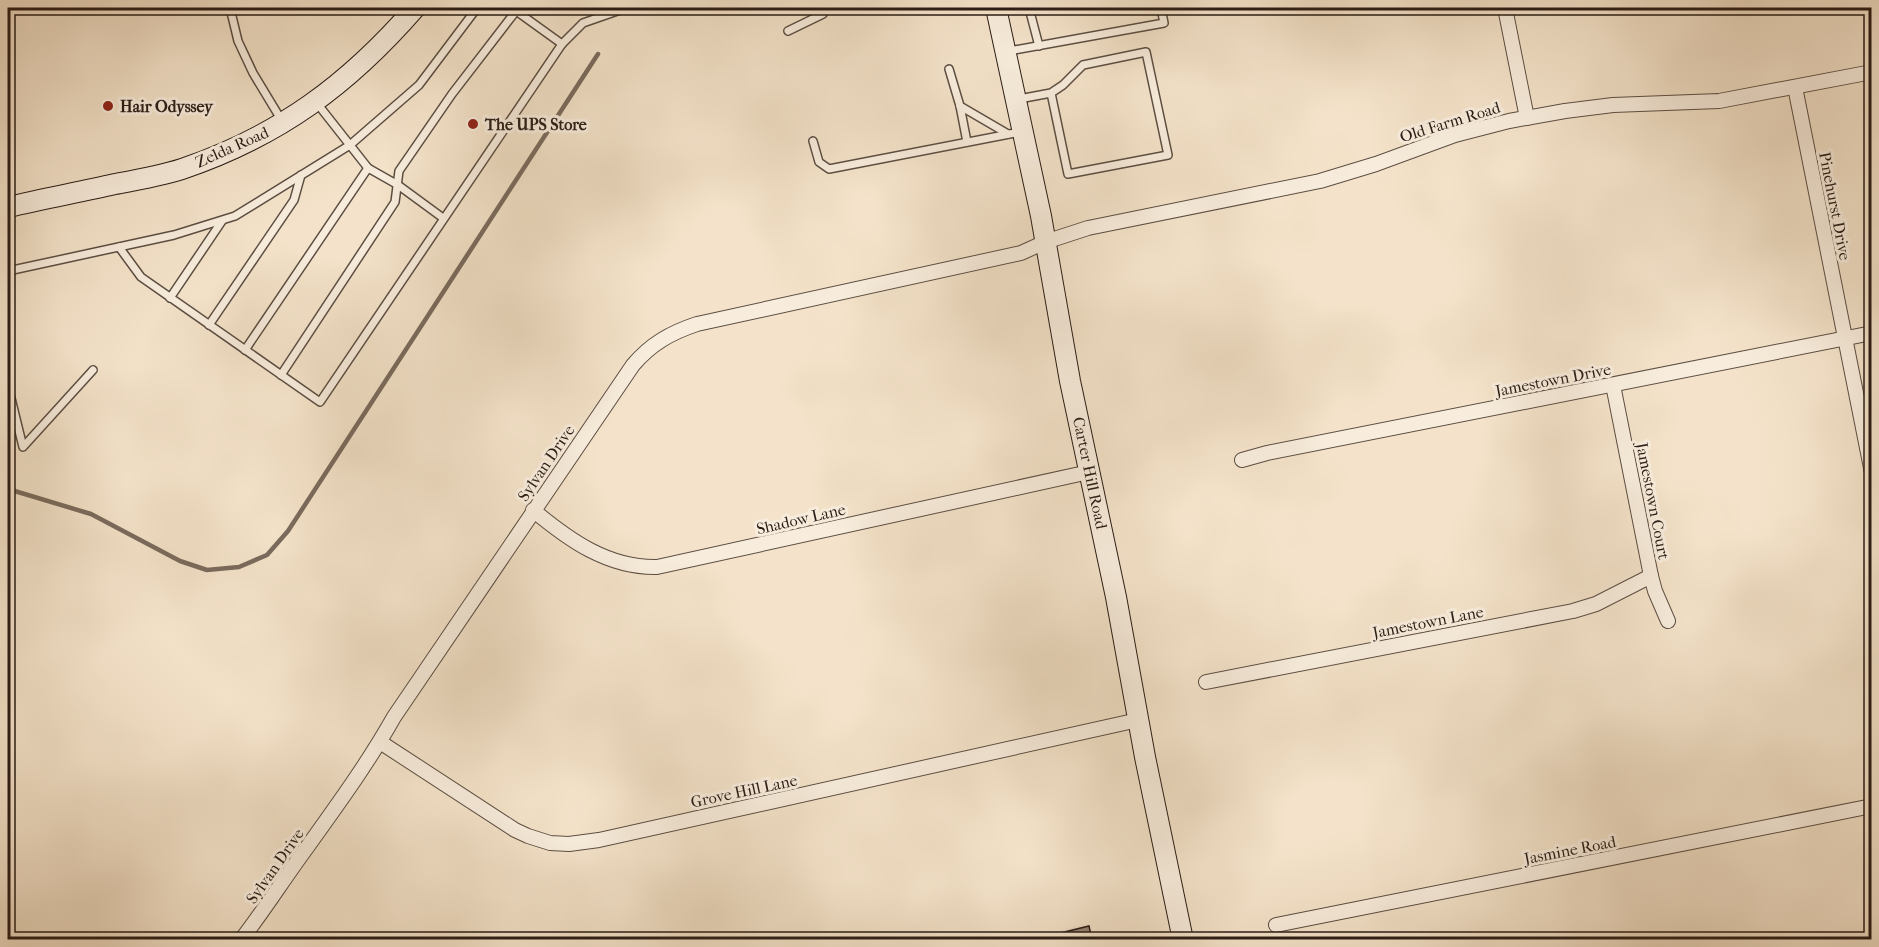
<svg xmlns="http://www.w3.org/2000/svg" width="1879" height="947" font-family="'IM FELL French Canon',serif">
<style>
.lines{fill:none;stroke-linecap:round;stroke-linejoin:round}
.stream{stroke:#7a6b5d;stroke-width:4.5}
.building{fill:#938374;stroke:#2a1c16;stroke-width:1.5;filter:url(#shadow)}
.service-casing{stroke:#5c4e43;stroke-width:10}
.minor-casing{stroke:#5c4e43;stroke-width:16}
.secondary-casing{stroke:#2a1c16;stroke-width:22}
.service{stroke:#f8eddd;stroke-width:7}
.minor{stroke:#f8eddd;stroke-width:14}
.secondary{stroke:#f8eddd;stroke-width:20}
.poi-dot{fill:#8f2418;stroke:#f8eddd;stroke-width:2}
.labels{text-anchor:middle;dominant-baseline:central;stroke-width:6;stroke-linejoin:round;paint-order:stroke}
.poi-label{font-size:16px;font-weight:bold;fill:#2a1c16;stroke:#f8eddd;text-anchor:start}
.street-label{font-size:16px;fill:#2a1c16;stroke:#f8eddd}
</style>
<defs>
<filter id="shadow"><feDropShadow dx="-4.5" dy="4.5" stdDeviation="3" flood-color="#0004"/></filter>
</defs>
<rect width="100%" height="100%" fill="#f4e3ca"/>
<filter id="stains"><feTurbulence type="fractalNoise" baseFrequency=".00333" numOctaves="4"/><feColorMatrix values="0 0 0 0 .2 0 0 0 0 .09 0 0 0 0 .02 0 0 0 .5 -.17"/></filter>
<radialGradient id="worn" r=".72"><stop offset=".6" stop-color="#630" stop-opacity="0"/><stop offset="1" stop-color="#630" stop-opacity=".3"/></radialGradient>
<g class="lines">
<polyline class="stream" points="8,489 91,514 180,561 207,570 239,567 267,555 288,531 598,54"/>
</g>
<polygon class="building" points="1089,926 1092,940 1032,940"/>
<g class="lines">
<defs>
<g id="service">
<polyline points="230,8 238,41 253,73 282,121"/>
<polyline points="512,8 562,44"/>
<polyline points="1029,8 1039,46"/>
<polyline points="788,31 823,14 823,8"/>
<polyline points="1009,51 1164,23 1161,8"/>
<polyline points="949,69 960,106 967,142"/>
<polyline points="1019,99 1051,93 1063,85 1083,65 1146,52 1168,155 1068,174 1051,93"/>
<polyline points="316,102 368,168 398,185 443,218"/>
<polyline points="960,106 1008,134"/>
<polyline points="813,141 819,162 829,169 1020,132"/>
<polyline points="119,247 141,277 320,402 562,44 583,23 626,8"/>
<polyline points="8,271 174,235 235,216 350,145 419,85 477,8"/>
<polyline points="170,298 222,221"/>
<polyline points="209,325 294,200 301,175"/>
<polyline points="245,350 368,168"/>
<polyline points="281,375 395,202 399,171 452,94 516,11"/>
<polyline points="8,386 23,447 93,370"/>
</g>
<g id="minor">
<polyline points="1505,8 1527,118"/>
<polyline points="1795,87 1872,473"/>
<polyline points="1613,385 1651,576 1655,591 1668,621"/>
<polyline points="1242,460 1267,453 1872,333"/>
<path d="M 533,510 C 569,540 608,568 657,567 L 1089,472"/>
<polyline points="1206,682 1573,611 1596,604 1651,576"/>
<polyline points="380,742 515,830 528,836 550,843 569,844 599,840 1138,720"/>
<polyline points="1276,925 1872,806"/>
<path d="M 241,940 C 265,909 285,877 308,846 C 338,804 368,763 394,717 L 633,365 C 651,344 670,333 697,324 L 1021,253 L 1045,242 L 1088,228 L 1320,181 L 1376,164 L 1455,135 L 1509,121 L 1565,111 L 1613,105 L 1719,101 L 1872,72"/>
</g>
<g id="secondary">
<polyline points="996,8 1041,216 1070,381 1116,597 1145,757 1183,940"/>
<path d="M 8,207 C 43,199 79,192 115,184 C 137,180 160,176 182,169 C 279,136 348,85 415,8"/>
</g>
</defs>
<use href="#service" class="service-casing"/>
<use href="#minor" class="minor-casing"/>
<use href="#secondary" class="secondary-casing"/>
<use href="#service" class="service"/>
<use href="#minor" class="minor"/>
<use href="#secondary" class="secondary"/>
</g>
<g class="poi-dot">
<circle cx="108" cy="106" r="6"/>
<circle cx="473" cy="124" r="6"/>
</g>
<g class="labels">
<g class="poi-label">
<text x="120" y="106">Hair Odyssey</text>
<text x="485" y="124">The UPS Store</text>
</g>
<g class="street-label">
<text transform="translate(1450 122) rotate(-17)">Old Farm Road</text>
<text transform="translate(232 147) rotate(-24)">Zelda Road</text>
<text transform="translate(1835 206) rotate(79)">Pinehurst Drive</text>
<text transform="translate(1553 380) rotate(-11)">Jamestown Drive</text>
<text transform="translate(546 463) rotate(-56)">Sylvan Drive</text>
<text transform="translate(1090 473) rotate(78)">Carter Hill Road</text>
<text transform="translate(1653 501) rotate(79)">Jamestown Court</text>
<text transform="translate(801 519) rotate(-13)">Shadow Lane</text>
<text transform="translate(1428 622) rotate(-11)">Jamestown Lane</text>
<text transform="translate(744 791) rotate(-12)">Grove Hill Lane</text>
<text transform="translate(1570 850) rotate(-11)">Jasmine Road</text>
<text transform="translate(275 866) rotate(-55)">Sylvan Drive</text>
</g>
</g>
<rect width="1879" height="947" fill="none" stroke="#f4e3ca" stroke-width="30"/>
<rect x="9" y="9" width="1861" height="929" fill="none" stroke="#2a1c16" stroke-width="3"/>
<rect x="15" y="15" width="1849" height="917" fill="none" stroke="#2a1c16" stroke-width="1.5"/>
<rect width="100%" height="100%" filter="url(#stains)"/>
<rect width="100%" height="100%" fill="url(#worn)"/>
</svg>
